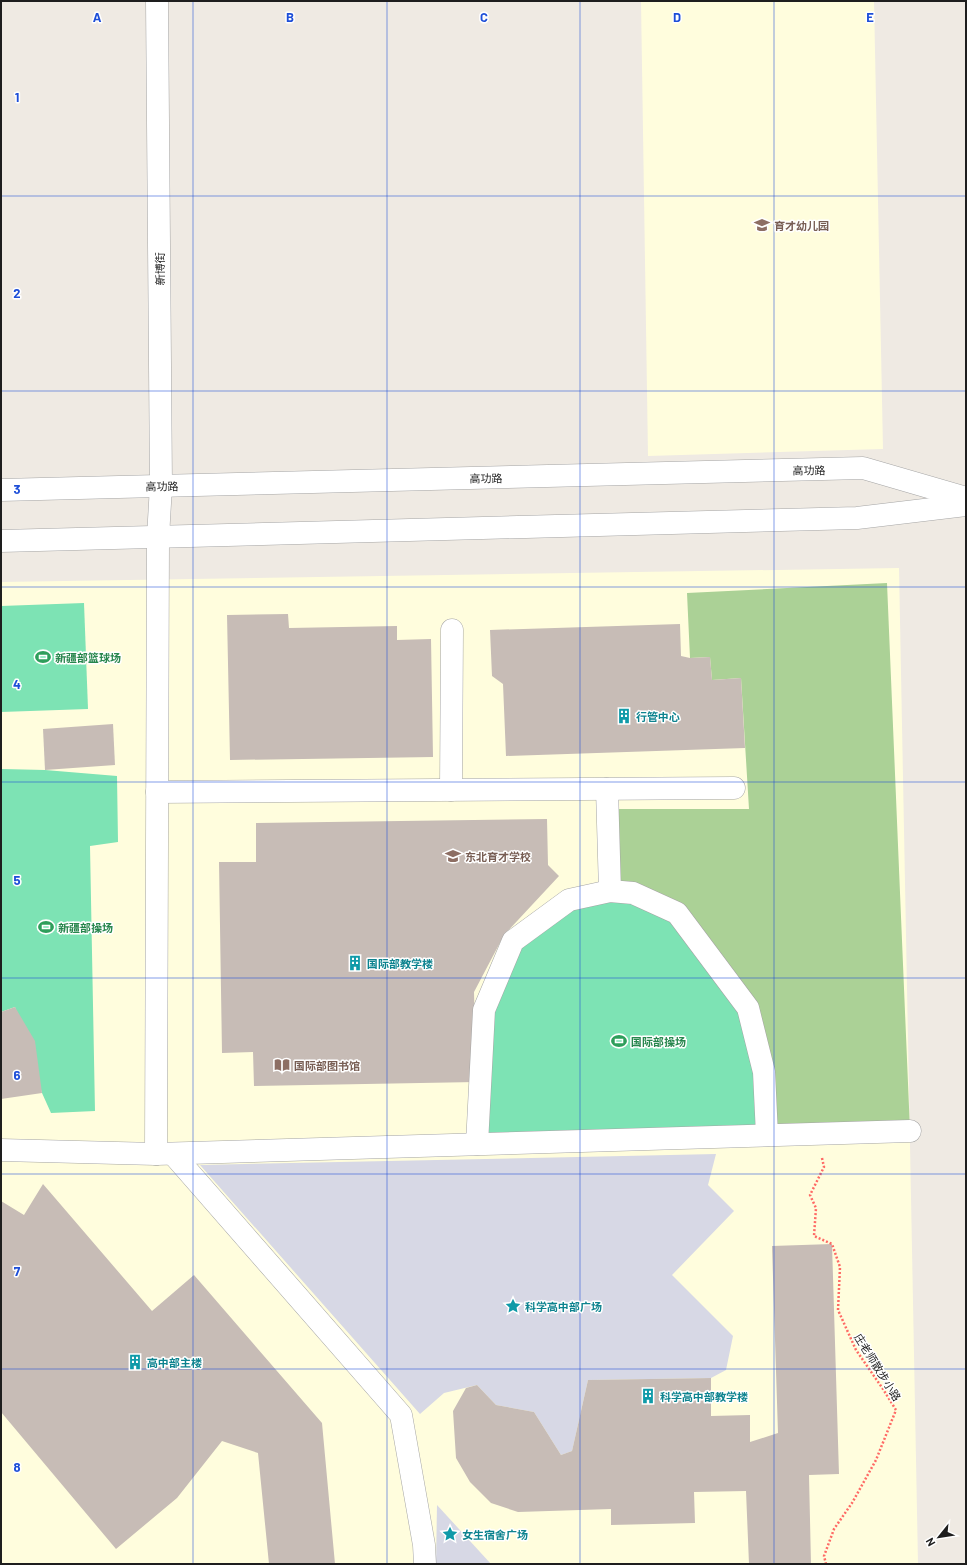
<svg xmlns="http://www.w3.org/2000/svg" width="967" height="1565" font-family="Barlow,'Noto Sans SC',sans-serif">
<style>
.education{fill:#fffddd}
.forest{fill:#abd196}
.pitch{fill:#7de3b4}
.plaza{fill:#d7d8e5}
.building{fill:#c7bcb6}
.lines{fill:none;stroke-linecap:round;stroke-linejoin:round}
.street-casing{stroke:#a5a5a5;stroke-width:23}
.path{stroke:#ff6a65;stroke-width:2.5;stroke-dasharray:2 2;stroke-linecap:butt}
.street{stroke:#fff;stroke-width:22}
.grid{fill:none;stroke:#1d4ed8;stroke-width:1;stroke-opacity:0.55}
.labels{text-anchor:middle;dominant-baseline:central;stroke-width:3;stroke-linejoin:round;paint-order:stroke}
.education-label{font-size:11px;font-weight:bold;fill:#785e54;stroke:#fff;text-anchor:start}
.street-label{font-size:11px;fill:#1e1e1e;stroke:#fff}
.leisure-label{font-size:11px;font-weight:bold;fill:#27864d;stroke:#fff;text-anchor:start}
.culture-label{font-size:11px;font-weight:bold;fill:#0d838f;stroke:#fff;text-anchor:start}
.grid-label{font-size:13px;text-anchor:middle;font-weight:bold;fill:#1d4ed8;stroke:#fff;stroke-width:3;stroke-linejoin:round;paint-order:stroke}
</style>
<rect width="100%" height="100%" fill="#efeae3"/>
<g class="education">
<polygon points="641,1 874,1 883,449 648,456"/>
<polygon points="899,568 918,1564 1,1564 1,582"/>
</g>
<polygon class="forest" points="887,583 910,1131 767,1135 610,891 608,809 749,809 741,678 712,680 710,657 690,658 687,593"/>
<g class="pitch">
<polygon points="84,603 88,709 1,712 1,606"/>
<polygon points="1,725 2,769 45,770 117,776 118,842 90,846 95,1111 51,1113 42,1093 15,1007 1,1012"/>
<polygon points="610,891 677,913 748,1008 767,1135 477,1144 484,1010 513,941"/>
</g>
<g class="plaza">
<polygon points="716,1154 708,1185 734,1211 672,1275 733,1336 726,1370 711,1378 588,1380 572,1451 561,1455 534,1412 496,1405 477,1385 444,1393 420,1414 200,1165"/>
<polygon points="437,1505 491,1564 436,1564"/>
</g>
<g class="building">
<polygon points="288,614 289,628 397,626 397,640 431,639 433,757 230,760 227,615"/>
<polygon points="680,624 681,656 690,658 710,657 712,680 741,678 745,748 506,756 503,684 492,676 490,630"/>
<polygon points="113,724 115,765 45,770 43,729"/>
<polygon points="547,819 548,865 559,876 504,935 474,992 476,1082 254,1086 253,1052 222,1053 219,862 256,862 256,823"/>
<polygon points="15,1007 35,1041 42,1093 1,1099 1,1012"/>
<polygon points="43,1184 152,1311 194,1275 322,1423 335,1564 269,1564 258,1453 222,1441 177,1498 116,1549 1,1412 1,1201 24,1215"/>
<polygon points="832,1244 839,1474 809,1475 811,1564 749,1564 746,1491 694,1492 695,1523 611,1525 611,1509 518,1512 491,1503 470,1482 456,1458 453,1411 466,1388 477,1385 496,1405 534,1412 561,1455 572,1451 588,1380 711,1378 711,1416 750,1415 750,1442 778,1433 772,1246"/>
</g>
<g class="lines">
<defs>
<g id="street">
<polyline points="1,490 863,468 966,498"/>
<polyline points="1,541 857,518 966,505"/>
<polyline points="607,789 610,891"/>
<polyline points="451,790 452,630"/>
<polyline points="157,792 734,788"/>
<polyline points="477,1144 484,1010 513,941 569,900 610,891 633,893 677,913 748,1008 764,1072 767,1135"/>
<polyline points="1,1150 156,1154 910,1131"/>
<polyline points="156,1154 158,537 161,486 157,1"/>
<polyline points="173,1154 401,1415 424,1545 425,1564"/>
</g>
</defs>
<use href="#street" class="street-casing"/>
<polyline class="path" points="822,1158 824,1167 810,1195 816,1208 814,1236 832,1244 840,1267 838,1310 856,1350 883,1389 896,1410 876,1460 852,1503 834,1529 824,1556 826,1564"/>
<use href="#street" class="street"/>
</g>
<path class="grid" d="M 193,1 L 193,1564M 387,1 L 387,1564M 580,1 L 580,1564M 774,1 L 774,1564M 1,196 L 966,196M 1,391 L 966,391M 1,587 L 966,587M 1,782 L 966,782M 1,978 L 966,978M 1,1174 L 966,1174M 1,1369 L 966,1369"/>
<defs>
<symbol id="school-bare" viewBox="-9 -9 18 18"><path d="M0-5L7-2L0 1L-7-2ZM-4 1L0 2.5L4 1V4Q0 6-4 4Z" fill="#8d6e63" stroke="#fff" stroke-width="2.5" paint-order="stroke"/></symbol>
<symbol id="stadium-bare" viewBox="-9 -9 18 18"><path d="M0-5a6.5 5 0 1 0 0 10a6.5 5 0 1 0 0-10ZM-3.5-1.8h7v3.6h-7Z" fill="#2e9e5b" stroke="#fff" stroke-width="2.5" paint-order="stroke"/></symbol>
<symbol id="building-bare" viewBox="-9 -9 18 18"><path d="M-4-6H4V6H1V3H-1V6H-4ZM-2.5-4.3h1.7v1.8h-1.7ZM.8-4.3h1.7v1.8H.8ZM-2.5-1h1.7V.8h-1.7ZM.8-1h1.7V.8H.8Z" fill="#0f9aa8" stroke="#fff" stroke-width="2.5" paint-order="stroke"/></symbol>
<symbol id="library-bare" viewBox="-9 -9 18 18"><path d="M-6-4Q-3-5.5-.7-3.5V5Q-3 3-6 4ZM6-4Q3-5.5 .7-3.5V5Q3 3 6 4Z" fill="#8d6e63" stroke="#fff" stroke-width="2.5" paint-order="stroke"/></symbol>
<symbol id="sight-bare" viewBox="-9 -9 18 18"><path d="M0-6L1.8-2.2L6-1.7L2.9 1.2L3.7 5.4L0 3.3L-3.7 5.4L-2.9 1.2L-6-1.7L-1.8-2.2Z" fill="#0f9aa8" stroke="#fff" stroke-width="2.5" paint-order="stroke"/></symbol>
</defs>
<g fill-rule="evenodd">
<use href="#school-bare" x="751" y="214" width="22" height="22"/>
<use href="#stadium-bare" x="32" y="646" width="22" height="22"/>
<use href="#building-bare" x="613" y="705" width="22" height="22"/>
<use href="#school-bare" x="442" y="845" width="22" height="22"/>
<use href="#stadium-bare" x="35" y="916" width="22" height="22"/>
<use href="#building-bare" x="344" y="952" width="22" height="22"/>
<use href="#stadium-bare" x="608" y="1030" width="22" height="22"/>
<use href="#library-bare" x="271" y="1054" width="22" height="22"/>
<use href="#sight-bare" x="502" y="1295" width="22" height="22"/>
<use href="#building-bare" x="124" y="1351" width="22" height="22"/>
<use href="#building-bare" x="637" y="1385" width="22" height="22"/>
<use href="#sight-bare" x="439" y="1523" width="22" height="22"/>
</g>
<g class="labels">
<g class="education-label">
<text x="774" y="225">育才幼儿园</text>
<text x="465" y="856">东北育才学校</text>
<text x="294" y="1065">国际部图书馆</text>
</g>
<g class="street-label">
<text transform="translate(159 269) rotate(-90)">新博街</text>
<text transform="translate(809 470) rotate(-1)">高功路</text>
<text transform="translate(486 478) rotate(-1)">高功路</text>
<text transform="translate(162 486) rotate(-1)">高功路</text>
<text transform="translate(878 1367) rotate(58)">庄老师散步小路</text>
</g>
<g class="leisure-label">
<text x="55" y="657">新疆部篮球场</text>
<text x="58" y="927">新疆部操场</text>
<text x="631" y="1041">国际部操场</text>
</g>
<g class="culture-label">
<text x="636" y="716">行管中心</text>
<text x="367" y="963">国际部教学楼</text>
<text x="525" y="1306">科学高中部广场</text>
<text x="147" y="1362">高中部主楼</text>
<text x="660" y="1396">科学高中部教学楼</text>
<text x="462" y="1534">女生宿舍广场</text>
</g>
</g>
<g class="grid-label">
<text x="97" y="22">A</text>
<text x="290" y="22">B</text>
<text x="484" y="22">C</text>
<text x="677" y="22">D</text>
<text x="870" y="22">E</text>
<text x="17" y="102">1</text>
<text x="17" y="298">2</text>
<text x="17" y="494">3</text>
<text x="17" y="689">4</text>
<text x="17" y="885">5</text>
<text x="17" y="1080">6</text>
<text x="17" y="1276">7</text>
<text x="17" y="1472">8</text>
</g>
<rect width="967" height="1565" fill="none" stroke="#1e1e1e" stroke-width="4"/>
<g transform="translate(939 1537) rotate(240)" stroke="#ffffff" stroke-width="3" paint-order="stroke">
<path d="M0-3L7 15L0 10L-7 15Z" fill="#1e1e1e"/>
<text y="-6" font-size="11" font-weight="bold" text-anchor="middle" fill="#1e1e1e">N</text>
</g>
</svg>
